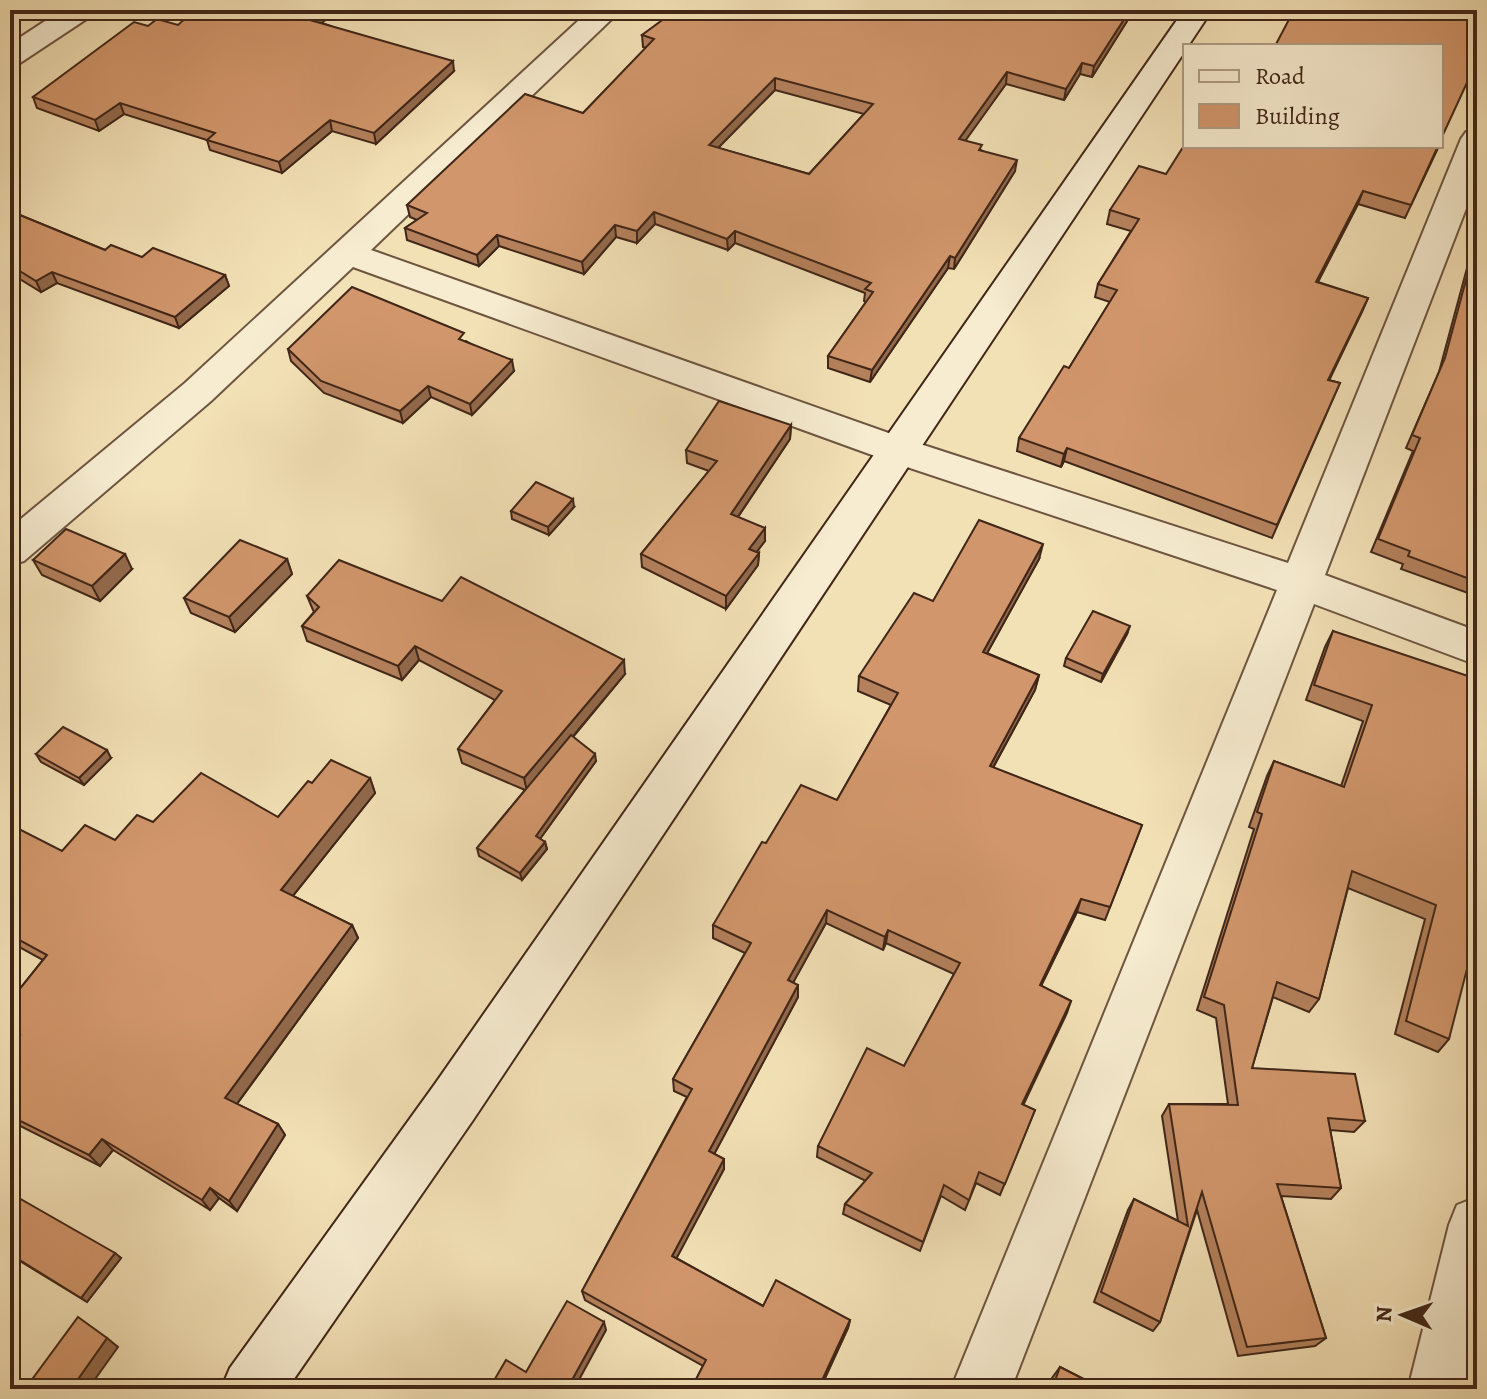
<svg xmlns="http://www.w3.org/2000/svg" width="1487" height="1399" font-family="Alegreya,serif">
<style>
.lines{fill:none;stroke-linecap:round;stroke-linejoin:round}
.minor-casing{stroke:#6d5540;stroke-width:4}
.secondary-casing{stroke:#402618;stroke-width:4}
.minor{fill:#f7ecd0;fill-rule:evenodd}
.secondary{fill:#f7ecd0;fill-rule:evenodd}
.wall{fill:#b4815c;stroke:#402618;stroke-width:2;fill-rule:evenodd}
.shaded-wall{fill:#92694b;stroke:#402618;stroke-width:2}
.building{fill:#d1966b;stroke:#402618;stroke-width:2;fill-rule:evenodd}
</style>
<rect width="100%" height="100%" fill="#f3e1b6"/>
<filter id="stains"><feTurbulence type="fractalNoise" baseFrequency=".0025" numOctaves="4"/><feColorMatrix values="0 0 0 0 .2 0 0 0 0 .09 0 0 0 0 .02 0 0 0 .5 -.17"/></filter>
<radialGradient id="worn" r=".72"><stop offset=".6" stop-color="#630" stop-opacity="0"/><stop offset="1" stop-color="#630" stop-opacity=".3"/></radialGradient>
<g class="lines">
<defs>
<g id="minor">
<polygon points="62,10 95,10 91,16 20,63 10,66 10,44"/>
<polygon points="590,10 621,10 371,250 914,442 1288,563 1461,139 1466,132 1477,130 1477,180 1325,575 1477,631 1477,665 1314,604 1011,1389 951,1389 1277,590 886,460 353,267 211,401 24,561 10,565 10,528 185,383"/>
<polygon points="1477,1197 1477,1348 1468,1389 1408,1389 1449,1225 1457,1205"/>
</g>
<polygon id="secondary" points="1184,10 1212,10 1188,46 1185,46 1185,51 473,1120 287,1389 221,1389 230,1368 435,1084"/>
</defs>
<use href="#minor" class="minor-casing"/>
<use href="#secondary" class="secondary-casing"/>
<use href="#minor" class="minor"/>
<use href="#secondary" class="secondary"/>
</g>
<g class="wall">
<path d="M 1134,10 L 1092,77 L 1080,74 L 1064,100 L 1006,84 L 965,140 L 1015,171 L 954,269 L 948,268 L 870,382 L 828,368 L 828,356 L 866,302 L 864,301 L 865,293 L 735,243 L 728,250 L 655,224 L 637,243 L 616,237 L 584,274 L 499,246 L 479,266 L 407,240 L 405,228 L 417,220 L 410,217 L 407,205 L 583,113 L 646,48 L 643,47 L 642,35 ZM 775,90 L 864,114 L 809,174 L 718,148 Z"/>
<polygon points="322,23 454,71 376,144 332,131 282,173 210,150 207,140 124,114 99,131 37,108 33,97 148,26"/>
<polygon points="1439,146 1405,218 1358,204 1318,282 1368,298 1329,380 1340,383 1272,538 1064,461 1061,467 1017,451 1019,438 1069,368 1110,302 1095,297 1098,284 1131,231 1107,224 1110,210 1166,174"/>
<polygon points="10,211 105,250 225,275 229,286 179,328 57,283 41,292 10,273"/>
<polygon points="1473,254 1477,256 1477,583 1474,582 1468,593 1401,569 1403,564 1371,552 1413,451 1406,448 1439,372 1467,268"/>
<polygon points="466,341 514,371 472,415 431,397 403,423 324,393 291,361 288,349"/>
<polygon points="791,425 790,439 738,517 765,541 756,552 759,553 758,565 726,609 642,567 641,554 709,471 687,463 686,450"/>
<polygon points="574,507 549,535 512,519 511,511"/>
<polygon points="287,559 292,574 235,632 191,613 184,598"/>
<polygon points="1039,559 987,653 1039,675 1035,690 993,768 1142,825 1105,920 1077,912 1041,986 1071,1001 1023,1105 1035,1110 1000,1195 976,1183 965,1210 941,1196 920,1251 843,1214 845,1204 866,1181 817,1157 818,1146 904,1066 954,974 886,943 883,950 826,923 793,982 798,997 714,1154 724,1159 724,1169 676,1258 763,1306 850,1320 848,1328 820,1389 691,1389 703,1366 585,1300 582,1291 687,1097 674,1091 673,1079 745,953 713,938 713,925 837,800 891,705 858,691 859,676 933,601"/>
<polygon points="33,560 132,569 100,601 42,575"/>
<polygon points="307,596 625,674 573,737 596,761 540,839 545,842 547,849 522,880 479,856 477,848 525,790 462,763 458,749 495,700 419,660 402,680 307,641 302,626 314,612 313,610"/>
<polygon points="1333,631 1470,772 1467,862 1449,1039 1438,1052 1395,1034 1425,919 1348,888 1319,999 1309,1012 1273,997 1252,1068 1365,1121 1354,1132 1330,1130 1341,1188 1331,1199 1281,1196 1326,1338 1315,1346 1238,1356 1197,1210 1160,1322 1153,1331 1094,1302 1128,1210 1134,1199 1178,1221 1162,1116 1169,1104 1228,1104 1216,1018 1197,1010 1254,829 1249,827 1267,776 1274,761 1341,786 1363,721 1306,700 1325,647"/>
<polygon points="1127,634 1101,682 1064,666 1066,658"/>
<polygon points="36,754 111,758 84,785 41,762"/>
<polygon points="370,778 375,793 293,896 352,925 358,938 237,1104 278,1124 285,1135 237,1211 219,1198 210,1210 113,1150 100,1166 10,1121 10,1046 16,1039 10,1037 10,1001 43,960 10,942 10,839 62,851 115,840 153,822 278,817 312,783"/>
<polygon points="10,1193 121,1258 87,1302 10,1255"/>
<polygon points="1060,1367 1103,1389 1048,1389 1052,1378"/>
</g>
<g class="shaded-wall">
<polygon points="323,10 339,10 312,30 310,20"/>
<polygon points="1130,10 1134,10 1092,77 1094,66"/>
<polygon points="453,61 454,71 376,144 374,133"/>
<polygon points="1082,63 1080,74 1064,100 1066,89"/>
<polygon points="1007,72 1006,84 958,151 959,139"/>
<polygon points="775,78 775,90 709,157 709,145"/>
<polygon points="120,103 124,114 99,131 95,120"/>
<polygon points="330,120 332,131 282,173 279,162"/>
<polygon points="1017,160 1015,171 954,269 955,258"/>
<polygon points="1363,191 1358,204 1311,295 1316,282"/>
<polygon points="654,212 655,224 637,243 637,231"/>
<polygon points="615,225 616,237 584,274 582,262"/>
<polygon points="735,231 735,243 728,250 727,239"/>
<polygon points="497,235 499,246 479,266 477,255"/>
<polygon points="950,256 948,268 870,382 872,370"/>
<polygon points="52,272 57,283 41,292 36,281"/>
<polygon points="225,275 229,286 179,328 175,317"/>
<polygon points="1368,298 1362,312 1323,393 1328,380"/>
<polygon points="512,360 514,371 472,415 470,404"/>
<polygon points="428,386 431,397 403,423 400,411"/>
<polygon points="791,425 790,439 731,527 731,514"/>
<polygon points="1067,448 1064,461 1061,467 1064,454"/>
<polygon points="573,499 574,507 549,535 548,527"/>
<polygon points="765,528 765,541 749,562 749,549"/>
<polygon points="1043,544 1039,559 980,666 983,652"/>
<polygon points="759,553 758,565 726,609 726,596"/>
<polygon points="125,554 132,569 100,601 92,586"/>
<polygon points="287,559 292,574 235,632 229,617"/>
<polygon points="1130,626 1127,634 1101,682 1103,674"/>
<polygon points="415,646 419,660 402,680 398,666"/>
<polygon points="624,660 625,674 527,791 524,778"/>
<polygon points="1039,675 1035,690 986,780 990,766"/>
<polygon points="107,750 111,758 84,785 79,778"/>
<polygon points="595,754 596,761 537,843 536,836"/>
<polygon points="370,778 375,793 287,903 281,890"/>
<polygon points="545,842 547,849 522,880 520,873"/>
<polygon points="1081,899 1077,912 1035,998 1040,985"/>
<polygon points="827,910 826,923 788,992 788,980"/>
<polygon points="352,925 358,938 233,1109 225,1098"/>
<polygon points="888,930 886,943 883,950 885,937"/>
<polygon points="798,985 798,997 710,1162 709,1151"/>
<polygon points="1071,1001 1067,1013 1018,1116 1022,1104"/>
<polygon points="278,1124 285,1135 237,1211 229,1201"/>
<polygon points="102,1139 113,1150 100,1166 89,1155"/>
<polygon points="724,1159 724,1169 673,1265 672,1256"/>
<polygon points="210,1188 219,1198 210,1210 202,1200"/>
<polygon points="115,1253 121,1258 87,1302 81,1298"/>
<polygon points="850,1320 848,1328 820,1389 818,1389"/>
<polygon points="604,1322 606,1330 574,1389 567,1389"/>
<polygon points="107,1338 118,1347 88,1389 71,1389"/>
</g>
<g class="building">
<polygon points="195,10 323,10 310,20 453,61 374,133 330,120 279,162 207,140 215,133 120,103 95,120 33,97 134,22 148,26 157,19 178,25"/>
<path d="M 676,10 L 1130,10 L 1094,66 L 1082,63 L 1066,89 L 1007,72 L 959,139 L 982,145 L 979,150 L 1017,160 L 955,258 L 950,256 L 872,370 L 828,356 L 873,292 L 865,289 L 871,283 L 735,231 L 727,239 L 654,212 L 637,231 L 615,225 L 582,262 L 497,235 L 477,255 L 405,228 L 427,213 L 407,205 L 525,94 L 583,113 L 654,39 L 642,35 ZM 775,78 L 873,104 L 809,174 L 709,145 Z"/>
<polygon points="1294,10 1477,10 1477,61 1441,139 1441,46 1275,46"/>
<polygon points="1185,144 1185,146 1438,146 1411,205 1363,191 1316,282 1368,298 1328,380 1340,383 1277,525 1067,448 1064,454 1019,438 1064,366 1069,368 1117,290 1098,284 1139,219 1110,210 1139,166 1166,174"/>
<polygon points="10,211 105,250 111,245 142,257 153,248 225,275 175,317 52,272 36,281 10,265"/>
<polygon points="1473,254 1477,256 1477,576 1475,581 1408,556 1410,551 1378,539 1420,438 1412,435 1445,358"/>
<polygon points="352,287 464,333 459,339 512,360 470,404 428,386 400,411 321,381 288,349"/>
<polygon points="719,401 791,425 731,514 765,528 749,549 759,553 726,596 641,554 717,461 686,450"/>
<polygon points="536,482 573,499 548,527 511,511"/>
<polygon points="979,520 1043,544 983,652 1039,675 990,766 1142,825 1110,907 1081,899 1040,985 1071,1001 1022,1104 1035,1110 1005,1184 979,1172 969,1200 944,1185 923,1242 845,1204 872,1173 818,1146 867,1048 904,1066 960,963 888,930 885,937 827,910 788,980 798,985 709,1151 724,1159 672,1256 763,1306 776,1280 850,1320 818,1389 691,1389 706,1360 582,1291 692,1089 673,1079 751,943 713,925 762,842 766,843 801,785 837,800 898,693 859,676 914,593 933,601"/>
<polygon points="66,529 125,554 92,586 33,560"/>
<polygon points="240,540 287,559 229,617 184,598"/>
<polygon points="339,560 442,601 461,577 624,660 524,778 458,749 502,691 415,646 398,666 302,626 319,607 307,596"/>
<polygon points="1093,611 1130,626 1103,674 1066,658"/>
<polygon points="1333,631 1477,679 1477,745 1470,772 1477,775 1477,827 1467,862 1477,867 1477,930 1449,1039 1406,1021 1436,905 1352,871 1319,999 1277,982 1252,1068 1355,1074 1365,1121 1328,1118 1341,1188 1277,1184 1326,1338 1247,1347 1202,1192 1160,1322 1101,1292 1134,1199 1188,1226 1169,1104 1238,1105 1224,1005 1204,997 1262,814 1257,812 1274,761 1344,787 1372,705 1314,685"/>
<polygon points="63,727 107,750 79,778 36,754"/>
<polygon points="571,735 595,754 536,836 545,842 520,873 477,848"/>
<polygon points="331,760 370,778 281,890 352,925 225,1098 278,1124 229,1201 210,1188 202,1200 102,1139 89,1155 10,1116 10,1046 20,1035 10,1030 10,1001 47,955 10,935 10,839 19,829 62,851 85,825 115,840 137,815 153,822 201,773 278,817 308,781 312,783"/>
<polygon points="10,1193 115,1253 81,1298 10,1254"/>
<polygon points="567,1301 604,1322 567,1389 489,1389 506,1360 526,1372"/>
<polygon points="78,1317 107,1338 71,1389 25,1389"/>
<polygon points="1060,1367 1103,1389 1052,1389"/>
</g>
<rect width="1487" height="1399" fill="none" stroke="#f3e1b6" stroke-width="40"/>
<rect x="12" y="12" width="1463" height="1375" fill="none" stroke="#402618" stroke-width="4"/>
<rect x="20" y="20" width="1447" height="1359" fill="none" stroke="#402618" stroke-width="2"/>
<rect x="1183" y="44" width="260" height="104" fill="#f7ecd0" stroke="#ae9d86" stroke-width="2"/>
<rect x="1199" y="70" width="40" height="12" fill="#f7ecd0" stroke="#ae9d86" stroke-width="2"/>
<text x="1255" y="84" font-size="24" fill="#402618">Road</text>
<rect x="1199" y="104" width="40" height="24" fill="#d1966b" stroke="#ae9d86" stroke-width="2"/>
<text x="1255" y="124" font-size="24" fill="#402618">Building</text>
<g transform="translate(1403 1315) rotate(272)" stroke="#f7ecd0" stroke-width="6" paint-order="stroke">
<path d="M0-6L14 30L0 20L-14 30Z" fill="#402618"/>
<text y="-12" font-size="22" font-weight="bold" text-anchor="middle" fill="#402618">N</text>
</g>
<rect width="100%" height="100%" filter="url(#stains)"/>
<rect width="100%" height="100%" fill="url(#worn)"/>
</svg>
